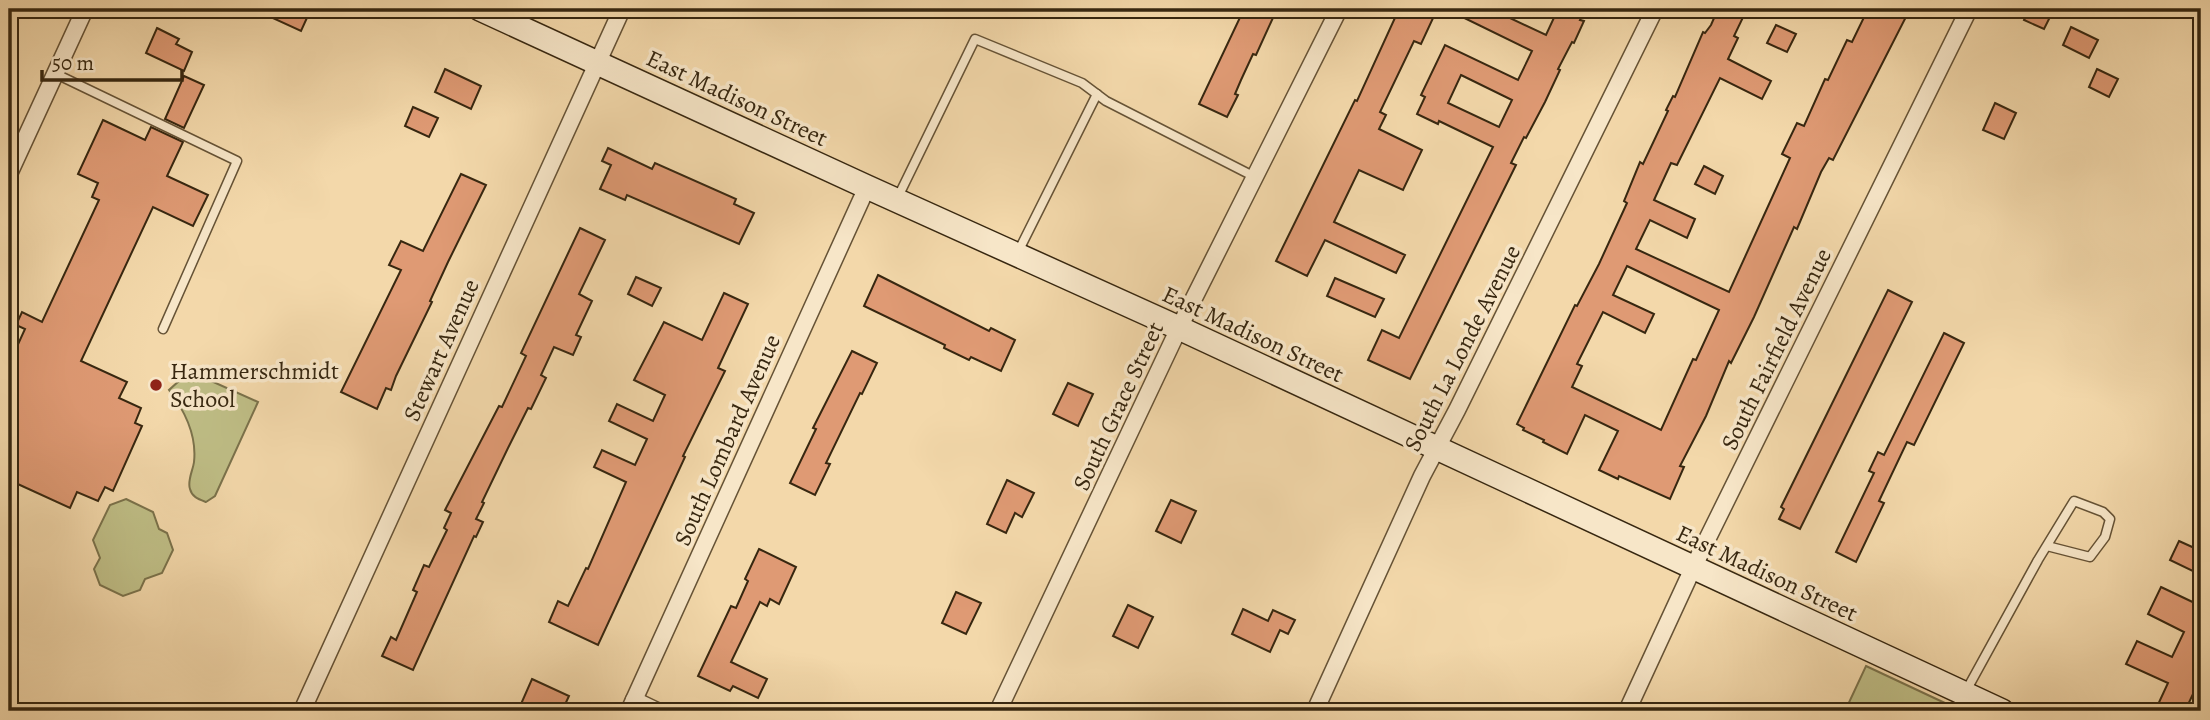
<svg xmlns="http://www.w3.org/2000/svg" width="2210" height="720" font-family="Alegreya,serif">
<style>
.green{fill:#bfbe86;stroke:#7b724b;stroke-width:2}
.building{fill:#df9a74;stroke:#372710;stroke-width:2;fill-rule:evenodd}
.lines{fill:none;stroke-linecap:round;stroke-linejoin:round}
.lane-casing{stroke:#665336;stroke-width:11}
.street-casing{stroke:#665336;stroke-width:19}
.secondary-casing{stroke:#372710;stroke-width:26}
.lane{stroke:#f7e6c8;stroke-width:8}
.street{stroke:#f7e6c8;stroke-width:16}
.secondary{stroke:#f7e6c8;stroke-width:23}
.poi-dot{fill:#8f2418;stroke:#f7e6c8;stroke-width:2.5}
.labels{text-anchor:middle;dominant-baseline:central;stroke-width:7;stroke-linejoin:round;paint-order:stroke}
.street-label{font-size:24px;fill:#372710;stroke:#f7e6c8}
.poi-label{font-size:24px;fill:#372710;stroke:#f7e6c8;text-anchor:start}
</style>
<rect width="100%" height="100%" fill="#f3d8aa"/>
<filter id="stains"><feTurbulence type="fractalNoise" baseFrequency=".00286" numOctaves="4"/><feColorMatrix values="0 0 0 0 .2 0 0 0 0 .09 0 0 0 0 .02 0 0 0 .5 -.17"/></filter>
<radialGradient id="worn" r=".72"><stop offset=".6" stop-color="#630" stop-opacity="0"/><stop offset="1" stop-color="#630" stop-opacity=".3"/></radialGradient>
<g class="green">
<path d="M 193,377 L 209,380 L 258,402 L 215,496 L 206,502 C 198,499 192,497 190,489 C 187,481 193,470 194,462 C 197,435 185,411 169,390 L 179,381 Z"/>
<polygon points="126,499 153,512 159,529 167,533 173,550 162,573 145,579 140,590 123,596 100,585 94,569 100,558 93,540 110,505"/>
<polygon points="1866,666 1962,711 1845,711"/>
</g>
<g class="building">
<polygon points="253,9 311,9 301,31"/>
<polygon points="1244,9 1277,9 1256,55 1253,54 1241,80 1235,94 1238,95 1227,117 1199,104"/>
<polygon points="1399,9 1419,9 1434,16 1421,44 1414,41 1380,112 1386,115 1379,129 1422,150 1403,190 1359,170 1334,222 1405,255 1396,273 1325,240 1307,276 1276,261 1355,100 1357,101"/>
<path d="M 1446,9 L 1491,9 L 1546,35 L 1558,9 L 1586,9 L 1580,20 L 1584,21 L 1574,43 L 1572,42 L 1558,69 L 1560,70 L 1545,102 L 1526,138 L 1524,137 L 1511,163 L 1516,165 L 1410,379 L 1368,360 L 1382,330 L 1399,338 L 1493,147 L 1439,121 L 1438,124 L 1417,114 L 1425,97 L 1421,95 L 1445,45 L 1518,80 L 1532,51 ZM 1461,75 L 1512,100 L 1499,127 L 1448,103 Z"/>
<path d="M 1718,9 L 1747,9 L 1734,36 L 1738,38 L 1728,59 L 1771,81 L 1762,99 L 1720,78 L 1677,165 L 1671,163 L 1654,200 L 1695,219 L 1687,238 L 1650,220 L 1636,249 L 1729,292 L 1790,158 L 1782,154 L 1797,123 L 1804,126 L 1825,79 L 1828,80 L 1847,40 L 1852,42 L 1868,9 L 1910,9 L 1833,160 L 1829,158 L 1821,172 L 1797,229 L 1794,227 L 1754,317 L 1731,363 L 1729,361 L 1706,416 L 1680,466 L 1684,467 L 1670,499 L 1619,476 L 1618,479 L 1599,470 L 1618,431 L 1585,415 L 1567,454 L 1543,442 L 1544,440 L 1523,430 L 1524,428 L 1517,424 L 1575,305 L 1577,306 L 1599,264 L 1627,203 L 1624,201 L 1640,162 L 1643,164 L 1668,111 L 1666,110 L 1673,96 L 1675,97 L 1703,32 L 1705,33 L 1711,25 ZM 1627,266 L 1719,310 L 1696,360 L 1693,359 L 1661,430 L 1572,387 L 1582,366 L 1577,364 L 1603,312 L 1645,333 L 1654,314 L 1613,295 Z"/>
<polygon points="2029,9 2054,9 2044,29 2024,20"/>
<polygon points="1776,25 1796,34 1787,52 1767,43"/>
<polygon points="2071,27 2098,40 2089,58 2063,45"/>
<polygon points="157,28 179,39 176,44 192,52 184,71 146,53"/>
<polygon points="445,69 481,86 471,109 435,92"/>
<polygon points="2097,69 2118,79 2109,97 2089,87"/>
<polygon points="184,76 204,85 184,128 165,119"/>
<polygon points="1995,103 2016,113 2004,139 1983,130"/>
<polygon points="413,107 438,118 429,137 405,126"/>
<polygon points="103,120 145,140 151,127 183,142 167,176 208,195 193,226 153,207 81,361 127,382 119,398 141,408 135,423 142,426 113,491 105,487 98,501 77,492 70,508 9,480 9,386 17,369 9,364 25,329 16,325 22,312 42,322 99,200 92,197 98,183 78,174"/>
<polygon points="608,148 652,169 655,163 736,199 734,204 754,213 739,244 627,195 625,200 600,189 611,165 602,161"/>
<polygon points="1704,166 1723,176 1715,194 1695,184"/>
<polygon points="461,174 486,185 448,262 430,301 432,302 396,376 391,390 386,388 377,409 341,392 401,270 389,265 401,241 423,251"/>
<polygon points="580,228 605,240 579,294 592,301 576,335 581,337 573,355 554,347 541,375 546,378 531,409 528,408 508,448 482,502 484,503 476,519 483,522 476,537 474,536 413,670 382,656 391,637 396,640 417,592 413,590 424,565 429,567 447,530 444,528 451,513 445,510 499,406 502,407 526,356 521,353"/>
<polygon points="878,275 989,331 991,328 1015,340 1001,371 971,357 969,360 944,348 945,345 864,306"/>
<polygon points="636,277 661,288 652,306 628,294"/>
<polygon points="1335,278 1384,299 1375,317 1327,296"/>
<polygon points="1888,290 1912,302 1800,529 1779,519 1784,509 1781,507"/>
<polygon points="724,293 748,304 718,368 725,371 683,456 685,457 598,645 549,622 558,601 568,606 586,568 588,569 626,482 594,467 602,450 635,465 647,439 609,421 617,404 653,421 665,395 634,380 664,322 702,340"/>
<polygon points="1944,333 1964,343 1914,445 1907,442 1879,501 1884,503 1856,562 1836,552 1874,473 1869,471 1878,452 1884,455"/>
<polygon points="852,351 877,363 862,394 860,393 826,463 830,464 815,495 790,483 816,429 813,428"/>
<polygon points="1068,383 1093,394 1078,426 1053,414"/>
<polygon points="1007,480 1034,493 1022,517 1015,513 1006,533 987,524"/>
<polygon points="1171,500 1196,511 1181,543 1156,531"/>
<polygon points="2179,541 2201,551 2201,575 2170,560"/>
<polygon points="759,549 796,567 779,604 770,599 767,606 760,602 731,662 767,679 758,698 733,686 730,691 698,676 731,606 736,608 748,581 745,579"/>
<polygon points="2161,587 2201,606 2201,677 2185,711 2155,711 2168,683 2126,664 2137,641 2172,657 2184,632 2148,614"/>
<polygon points="956,592 981,603 966,634 942,623"/>
<polygon points="1128,605 1153,617 1138,648 1113,636"/>
<polygon points="1243,609 1268,621 1273,610 1295,620 1288,634 1280,630 1270,652 1232,634"/>
<polygon points="532,679 569,696 562,711 537,711 521,704"/>
</g>
<g class="lines">
<defs>
<g id="lane">
<polyline points="54,73 237,161 163,329"/>
<polyline points="897,199 975,39 1082,83 1106,101 1255,177"/>
<polyline points="1018,252 1097,94"/>
<polyline points="1966,691 2038,560 2074,501 2103,512 2110,519 2105,537 2090,557 2047,546"/>
</g>
<g id="street">
<polyline points="9,174 85,9"/>
<polyline points="634,700 657,711"/>
<polyline points="302,711 622,9"/>
<polyline points="629,711 867,187"/>
<polyline points="998,711 1179,328 1339,9"/>
<polyline points="1315,711 1422,476 1457,410 1655,9"/>
<polyline points="1627,711 1693,568 1969,9"/>
</g>
<polyline id="secondary" points="480,9 867,187 1179,328 2002,711"/>
</defs>
<use href="#lane" class="lane-casing"/>
<use href="#street" class="street-casing"/>
<use href="#secondary" class="secondary-casing"/>
<use href="#lane" class="lane"/>
<use href="#street" class="street"/>
<use href="#secondary" class="secondary"/>
</g>
<circle class="poi-dot" cx="156" cy="385" r="7"/>
<g class="labels">
<g class="street-label">
<text transform="translate(737 98) rotate(25)">East Madison Street</text>
<text transform="translate(1253 334) rotate(25)">East Madison Street</text>
<text transform="translate(1462 348) rotate(-63)">South La Londe Avenue</text>
<text transform="translate(1776 349) rotate(-64)">South Fairfield Avenue</text>
<text transform="translate(441 350) rotate(-66)">Stewart Avenue</text>
<text transform="translate(1118 406) rotate(-65)">South Grace Street</text>
<text transform="translate(727 440) rotate(-66)">South Lombard Avenue</text>
<text transform="translate(1767 573) rotate(25)">East Madison Street</text>
</g>
<g class="poi-label">
<text x="170" y="371">Hammerschmidt<tspan x="170" dy="28">School</tspan></text>
</g>
</g>
<rect width="2210" height="720" fill="none" stroke="#f3d8aa" stroke-width="35"/>
<rect x="10" y="10" width="2189" height="699" fill="none" stroke="#372710" stroke-width="3.5"/>
<rect x="18" y="18" width="2175" height="685" fill="none" stroke="#372710" stroke-width="2"/>
<path d="M42 70v10h140v-10" fill="none" stroke="#372710" stroke-width="3.5"/>
<text x="52" y="70" font-size="21" fill="#372710" stroke="#f7e6c8" stroke-width="5" paint-order="stroke">50 m</text>
<rect width="100%" height="100%" filter="url(#stains)"/>
<rect width="100%" height="100%" fill="url(#worn)"/>
</svg>
